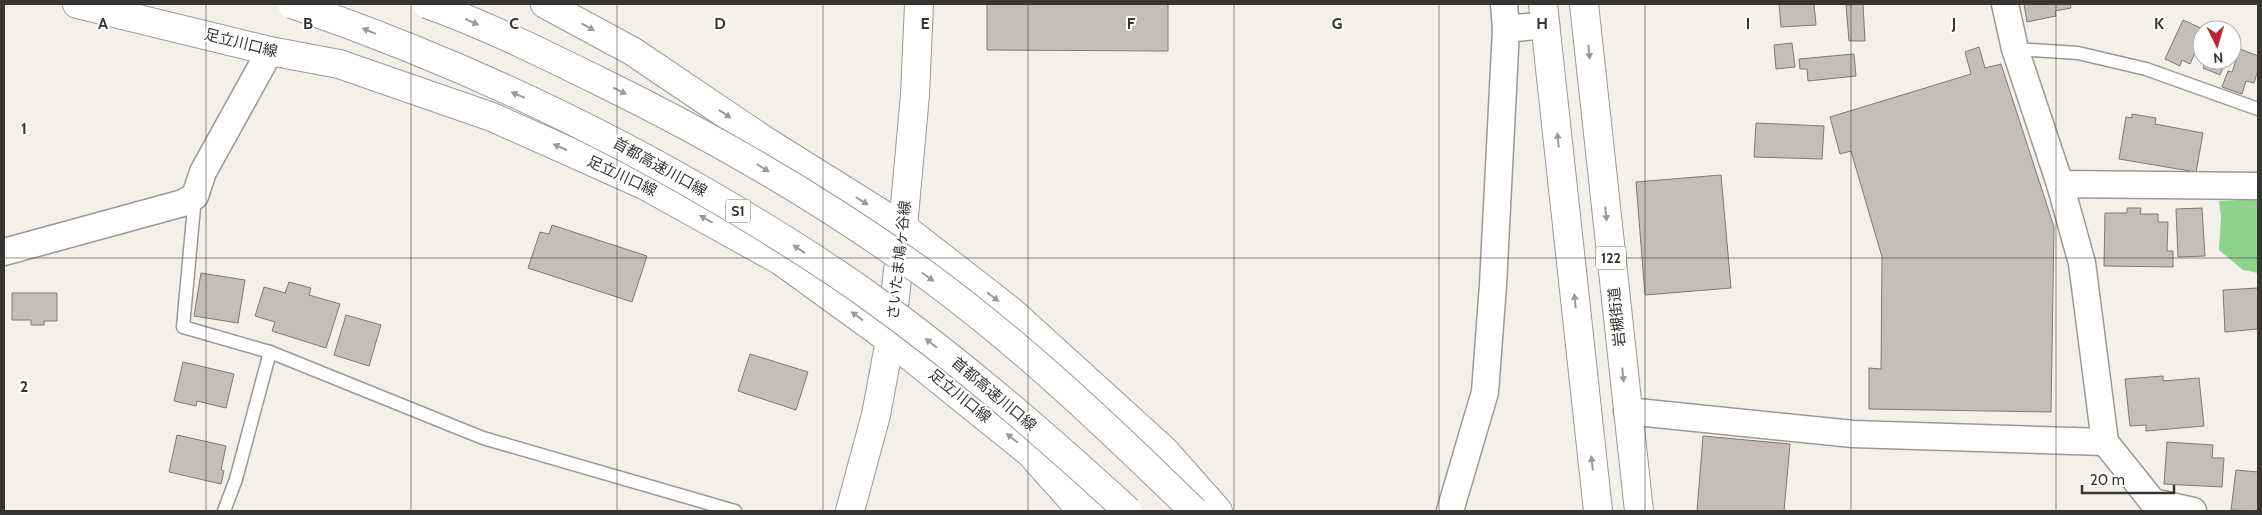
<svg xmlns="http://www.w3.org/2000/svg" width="2262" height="515" font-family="Cabin,'Noto Sans JP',sans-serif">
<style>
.forest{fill:#8ed48f}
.building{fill:#c3bdbc;stroke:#7e7877}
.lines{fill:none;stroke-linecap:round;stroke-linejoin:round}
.service-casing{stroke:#9c9995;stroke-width:15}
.minor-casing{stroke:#9c9995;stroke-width:29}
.secondary-casing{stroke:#9c9995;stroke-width:30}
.trunk-casing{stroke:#9c9995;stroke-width:30}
.motorway-casing{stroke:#9c9995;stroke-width:30}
.service{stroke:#fff;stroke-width:12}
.minor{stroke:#fff;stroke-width:26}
.secondary{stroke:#fff;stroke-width:28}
.trunk{stroke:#fff;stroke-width:28}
.motorway{stroke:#fff;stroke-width:28}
.motorway-bridge-casing{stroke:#9c9995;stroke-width:30;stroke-linecap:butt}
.motorway-bridge{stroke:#fff;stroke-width:28}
.oneway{fill:#9a9a99}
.grid{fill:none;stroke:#363533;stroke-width:1;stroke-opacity:0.55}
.labels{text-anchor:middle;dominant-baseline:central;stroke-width:4;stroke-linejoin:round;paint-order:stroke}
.shield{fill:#fff;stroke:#727270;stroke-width:1}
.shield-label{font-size:14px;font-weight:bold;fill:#363533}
.street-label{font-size:15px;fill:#363533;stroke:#fff}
.grid-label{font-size:16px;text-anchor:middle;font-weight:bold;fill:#363533;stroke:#fff;stroke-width:4;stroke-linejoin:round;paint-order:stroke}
</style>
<rect width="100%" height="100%" fill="#f3f0eb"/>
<polygon class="forest" points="2258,199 2258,273 2243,270 2219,250 2221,217 2219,201"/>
<g class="building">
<polygon points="987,4 1168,4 1168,51 987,50"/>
<polygon points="1779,4 1814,4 1816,25 1781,27"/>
<polygon points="1863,4 1865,41 1849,41 1846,5"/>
<polygon points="2024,4 2070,4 2071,8 2055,11 2056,16 2027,22"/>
<polygon points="2183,20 2205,30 2202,30 2202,37 2190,64 2182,60 2180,66 2165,59"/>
<polygon points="1792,43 1795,67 1776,69 1774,45"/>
<polygon points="1979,47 1985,68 2001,64 2054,227 2051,412 1869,409 1869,368 1881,369 1882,257 1851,151 1840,154 1830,117 1971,74 1965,52"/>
<polygon points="2240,49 2258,56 2258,70 2254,83 2246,81 2242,94 2222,87 2228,71 2232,72"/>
<polygon points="1854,54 1856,76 1808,81 1807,69 1800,69 1799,59"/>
<polygon points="2206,60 2227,60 2220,75 2203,68"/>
<polygon points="2132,114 2156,118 2155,124 2203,133 2196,172 2119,159 2126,117 2132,118"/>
<polygon points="1756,123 1824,126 1822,159 1754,157"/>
<polygon points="1721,175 1731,288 1645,295 1636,182"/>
<polygon points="2127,208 2141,208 2140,214 2158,214 2158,222 2168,222 2167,251 2173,251 2173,267 2104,266 2105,213 2127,213"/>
<polygon points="2202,208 2205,256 2178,257 2176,209"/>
<polygon points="552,225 647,256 632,302 528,268 540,232 549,234"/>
<polygon points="201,273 245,280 238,323 194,316"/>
<polygon points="289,282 311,288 309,295 340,304 326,348 272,331 275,322 255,316 264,287 285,293"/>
<polygon points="2258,288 2258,329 2225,332 2223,290"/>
<polygon points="12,293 57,293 57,321 44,321 44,325 31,325 31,320 12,320"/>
<polygon points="346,315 381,325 369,366 334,355"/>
<polygon points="750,354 808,372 796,410 738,391"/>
<polygon points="183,362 234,374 226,408 197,401 196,406 174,401"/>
<polygon points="2163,376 2163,381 2199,378 2204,426 2146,431 2146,425 2130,426 2125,379"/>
<polygon points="177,435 226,446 221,470 224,471 221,484 169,472"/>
<polygon points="1703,436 1790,444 1784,511 1697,511"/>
<polygon points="2167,442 2213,445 2212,458 2224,458 2222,487 2164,484"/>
<polygon points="2236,470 2258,472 2258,511 2231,510"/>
</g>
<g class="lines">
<defs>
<g id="service">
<polyline points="2015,49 2078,53 2146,69 2258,109"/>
<polyline points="195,196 183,327 270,352 483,438 735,511"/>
<polyline points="224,511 236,479 270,352"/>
</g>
<g id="minor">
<polyline points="1504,4 1506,29 1546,25"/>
<polyline points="2005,4 2015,49 2060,184 2082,263 2105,442 2153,502 2193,511"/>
<polyline points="2060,184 2258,186"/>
<polyline points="4,252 183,203 195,196 203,172 270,51"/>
<polyline points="1627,411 1853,434 2105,442"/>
<polyline points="1450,511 1485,392 1493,285 1506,29"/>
</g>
<g id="secondary">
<polyline points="77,4 270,51 339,64 492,117 644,185 781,261 890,340 1030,453 1082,511"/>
<polyline points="545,4 632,51 764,140 903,227 1011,311 1164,450 1218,511"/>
<polyline points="850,511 876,415 890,340 903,227 915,95 919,4"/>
</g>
<g id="trunk">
<polyline points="1543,4 1598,511"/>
<polyline points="1584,4 1639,511"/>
</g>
<polyline id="motorway" points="1072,473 1106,511"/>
</defs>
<use href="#service" class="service-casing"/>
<use href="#minor" class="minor-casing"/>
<use href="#secondary" class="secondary-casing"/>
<use href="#trunk" class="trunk-casing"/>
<use href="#motorway" class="motorway-casing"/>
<use href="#service" class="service"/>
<use href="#minor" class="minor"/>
<use href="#secondary" class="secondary"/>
<use href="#trunk" class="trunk"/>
<use href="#motorway" class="motorway"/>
<defs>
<g id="motorway-bridge">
<path d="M 292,4 C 446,57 596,126 736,210 C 781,237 826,265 869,296 C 961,362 1044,434 1128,511"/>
<path d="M 427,4 C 486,25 542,53 597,80 C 714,137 828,203 933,280 C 1026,349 1111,430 1194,511"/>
</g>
</defs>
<use href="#motorway-bridge" class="motorway-bridge-casing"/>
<use href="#motorway-bridge" class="motorway-bridge"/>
</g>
<defs><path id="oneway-solid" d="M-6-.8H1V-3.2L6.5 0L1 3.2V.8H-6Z" transform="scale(1.25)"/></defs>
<g class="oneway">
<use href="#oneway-solid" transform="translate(472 22) rotate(24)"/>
<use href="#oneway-solid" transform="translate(588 27) rotate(29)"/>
<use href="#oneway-solid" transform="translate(369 31) rotate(-157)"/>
<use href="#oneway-solid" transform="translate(1589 52) rotate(84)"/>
<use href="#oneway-solid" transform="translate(620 91) rotate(26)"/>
<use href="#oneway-solid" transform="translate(518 95) rotate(-157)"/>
<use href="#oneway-solid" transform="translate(725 114) rotate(34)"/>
<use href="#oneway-solid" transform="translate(1558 140) rotate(-96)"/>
<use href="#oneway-solid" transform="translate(560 147) rotate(-156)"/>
<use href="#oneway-solid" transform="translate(763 168) rotate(32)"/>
<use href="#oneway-solid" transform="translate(862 201) rotate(32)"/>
<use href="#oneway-solid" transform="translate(1606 214) rotate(84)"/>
<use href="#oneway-solid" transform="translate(706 219) rotate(-151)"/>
<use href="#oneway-solid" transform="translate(799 249) rotate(-146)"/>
<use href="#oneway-solid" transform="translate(928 277) rotate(35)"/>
<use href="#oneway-solid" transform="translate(993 297) rotate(38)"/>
<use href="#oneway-solid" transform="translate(1575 301) rotate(-96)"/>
<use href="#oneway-solid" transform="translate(857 316) rotate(-144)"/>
<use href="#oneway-solid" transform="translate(931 343) rotate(-142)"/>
<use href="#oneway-solid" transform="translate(1623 375) rotate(84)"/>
<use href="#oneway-solid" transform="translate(1012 438) rotate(-141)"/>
<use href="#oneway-solid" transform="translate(1592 463) rotate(-97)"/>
</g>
<path class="grid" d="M 206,4 L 206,511M 411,4 L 411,511M 617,4 L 617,511M 823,4 L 823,511M 1028,4 L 1028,511M 1234,4 L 1234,511M 1439,4 L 1439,511M 1645,4 L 1645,511M 1851,4 L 1851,511M 2056,4 L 2056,511M 4,258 L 2258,258"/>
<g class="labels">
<g class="shield">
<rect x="725.5" y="199.5" width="25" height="23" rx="4"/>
<rect x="1596" y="246.5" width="30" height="23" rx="4"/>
</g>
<g class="shield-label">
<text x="738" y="211">S1</text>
<text x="1611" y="258">122</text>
</g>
<g class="street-label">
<text transform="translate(241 43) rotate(14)">足立川口線</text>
<text transform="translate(660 167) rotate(29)">首都高速川口線</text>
<text transform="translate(622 176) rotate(25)">足立川口線</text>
<text transform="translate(899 260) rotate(-84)">さいたま鳩ヶ谷線</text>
<text transform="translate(1617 317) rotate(-96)">岩槻街道</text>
<text transform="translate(994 394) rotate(40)">首都高速川口線</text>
<text transform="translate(960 396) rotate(39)">足立川口線</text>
</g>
</g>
<g class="grid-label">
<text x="103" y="29">A</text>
<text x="308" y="29">B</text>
<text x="514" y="29">C</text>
<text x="720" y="29">D</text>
<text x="925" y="29">E</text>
<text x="1131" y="29">F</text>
<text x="1337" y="29">G</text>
<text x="1542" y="29">H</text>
<text x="1748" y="29">I</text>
<text x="1954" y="29">J</text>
<text x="2159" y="29">K</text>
<text x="24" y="134">1</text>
<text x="24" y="392">2</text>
</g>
<rect width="2262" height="515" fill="none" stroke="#363533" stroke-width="10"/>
<g transform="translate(2217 45) rotate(175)"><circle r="24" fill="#ffffff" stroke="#afaead"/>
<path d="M0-4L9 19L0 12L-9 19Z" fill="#b92831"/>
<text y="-8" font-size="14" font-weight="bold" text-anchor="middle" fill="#363533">N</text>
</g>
<path d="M2082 485v8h92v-8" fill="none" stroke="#363533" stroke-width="2.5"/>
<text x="2090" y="485" font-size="15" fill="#363533" stroke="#ffffff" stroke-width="4" paint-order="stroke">20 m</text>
</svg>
